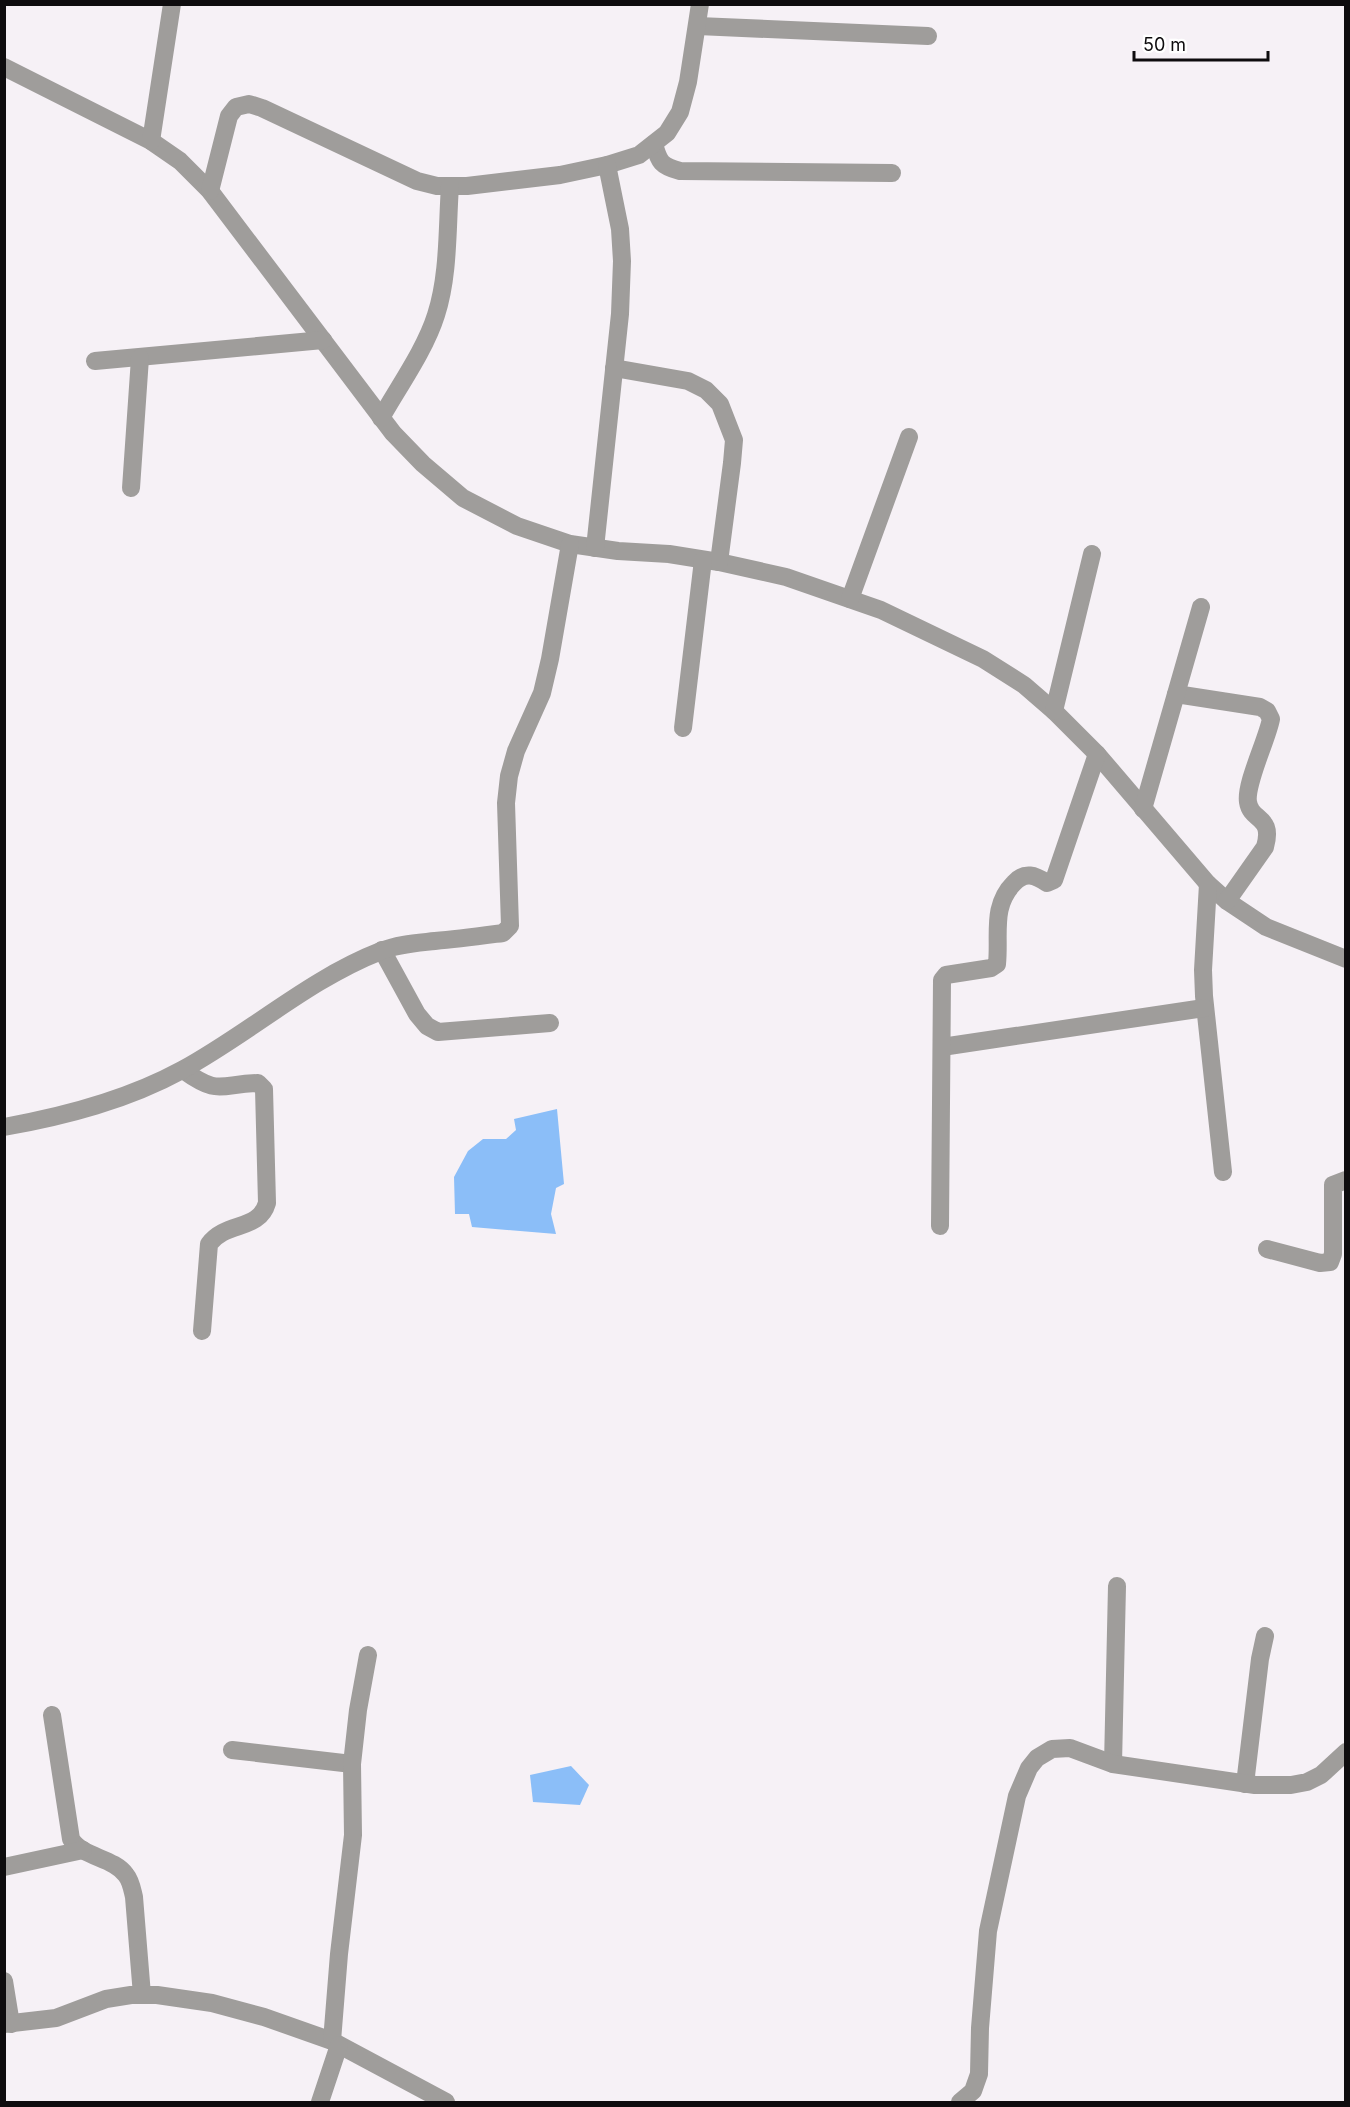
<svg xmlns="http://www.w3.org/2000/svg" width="1350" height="2107" font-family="Inter,sans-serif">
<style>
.water{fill:#8bbef8}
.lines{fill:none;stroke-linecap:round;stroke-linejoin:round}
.minor{stroke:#9f9d9b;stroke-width:18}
</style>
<rect width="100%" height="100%" fill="#f6f1f6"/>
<g class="water">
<polygon points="557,1109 564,1184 556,1188 551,1214 556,1234 472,1227 469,1214 455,1214 454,1177 468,1151 483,1139 506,1139 516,1130 514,1119"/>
<polygon points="571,1766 589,1785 580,1805 533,1802 530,1775"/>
</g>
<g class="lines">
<g class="minor">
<polyline points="698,26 928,36"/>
<polyline points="4,67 151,141 180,161 210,191 393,433 423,464 463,498 517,526 570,544 618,551 669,554 719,562 786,577 881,610 983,659 1024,685 1054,711 1097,754 1208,884 1227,901 1266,927 1346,959"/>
<polyline points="151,141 172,4"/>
<path d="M 654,144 C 659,162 661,166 680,171 L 892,173"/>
<polyline points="210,191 229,116 236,107 249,104 262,108 417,181 437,186 467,186 560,175 607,165 639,155 667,133 680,112 688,82 700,4"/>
<polyline points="95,361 323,340"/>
<polyline points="614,368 688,381 706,390 720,404 734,440 732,463 719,562"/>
<path d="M 381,418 C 399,386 425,350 436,315 C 449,275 447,228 450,186"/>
<polyline points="131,488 140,358"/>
<polyline points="595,548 620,314 622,261 620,229 607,165"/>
<polyline points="850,599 909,437"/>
<path d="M 1176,694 L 1260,707 L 1267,711 L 1271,719 C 1267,740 1245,784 1248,802 C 1251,822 1274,815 1265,847 L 1227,901"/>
<polyline points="1054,711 1092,554"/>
<polyline points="683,728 703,560"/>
<polyline points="1143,809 1201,607"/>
<polyline points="1208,884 1203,970 1204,996 1223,1172"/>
<polyline points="382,950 417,1014 427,1026 438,1032 550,1023"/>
<polyline points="942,1047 1204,1008"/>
<path d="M 183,1070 C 219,1096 219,1084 258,1083 L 264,1089 L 267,1203 C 259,1231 226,1221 209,1244 L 202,1331"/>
<path d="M 4,1127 C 66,1116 127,1100 182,1070 C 250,1033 309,979 381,951 C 398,944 417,943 435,941 C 458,939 480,936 503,933 L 510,926 L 506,803 L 509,776 L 516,751 L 542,693 L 550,659 L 570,544"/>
<path d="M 940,1226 L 942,980 L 946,975 L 991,968 L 997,964 C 1000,935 991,906 1014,883 C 1025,871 1035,875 1047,883 L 1054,880 L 1097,754"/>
<polyline points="1267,1249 1320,1263 1330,1262 1333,1254 1333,1185 1346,1180"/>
<path d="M 52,1715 L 71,1839 C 83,1858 113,1857 126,1875 C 131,1881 132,1889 134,1897 L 142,1995"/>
<polyline points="232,1750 352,1764"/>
<polyline points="1113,1764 1117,1586"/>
<polyline points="1245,1784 1260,1659 1265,1636"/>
<polyline points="4,1867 83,1850"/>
<polyline points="4,1981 11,2024"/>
<polyline points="4,2024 56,2018 106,1999 131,1995 157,1995 212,2003 264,2017 332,2041 446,2102"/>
<polyline points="332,2041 339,1954 353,1835 352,1764 358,1710 368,1655"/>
<polyline points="320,2102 339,2045"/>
<polyline points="960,2102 973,2091 979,2074 980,2028 988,1931 1017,1796 1029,1768 1037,1758 1052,1749 1070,1748 1113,1764 1255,1785 1291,1785 1307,1782 1321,1775 1346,1752"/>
</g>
</g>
<rect width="1350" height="2107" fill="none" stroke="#0e0c0e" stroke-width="12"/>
<path d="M1134 51v9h134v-9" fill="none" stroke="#0e0c0e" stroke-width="3"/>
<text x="1143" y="51" font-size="18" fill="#0e0c0e" stroke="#ffffff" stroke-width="4.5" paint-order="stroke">50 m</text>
</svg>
